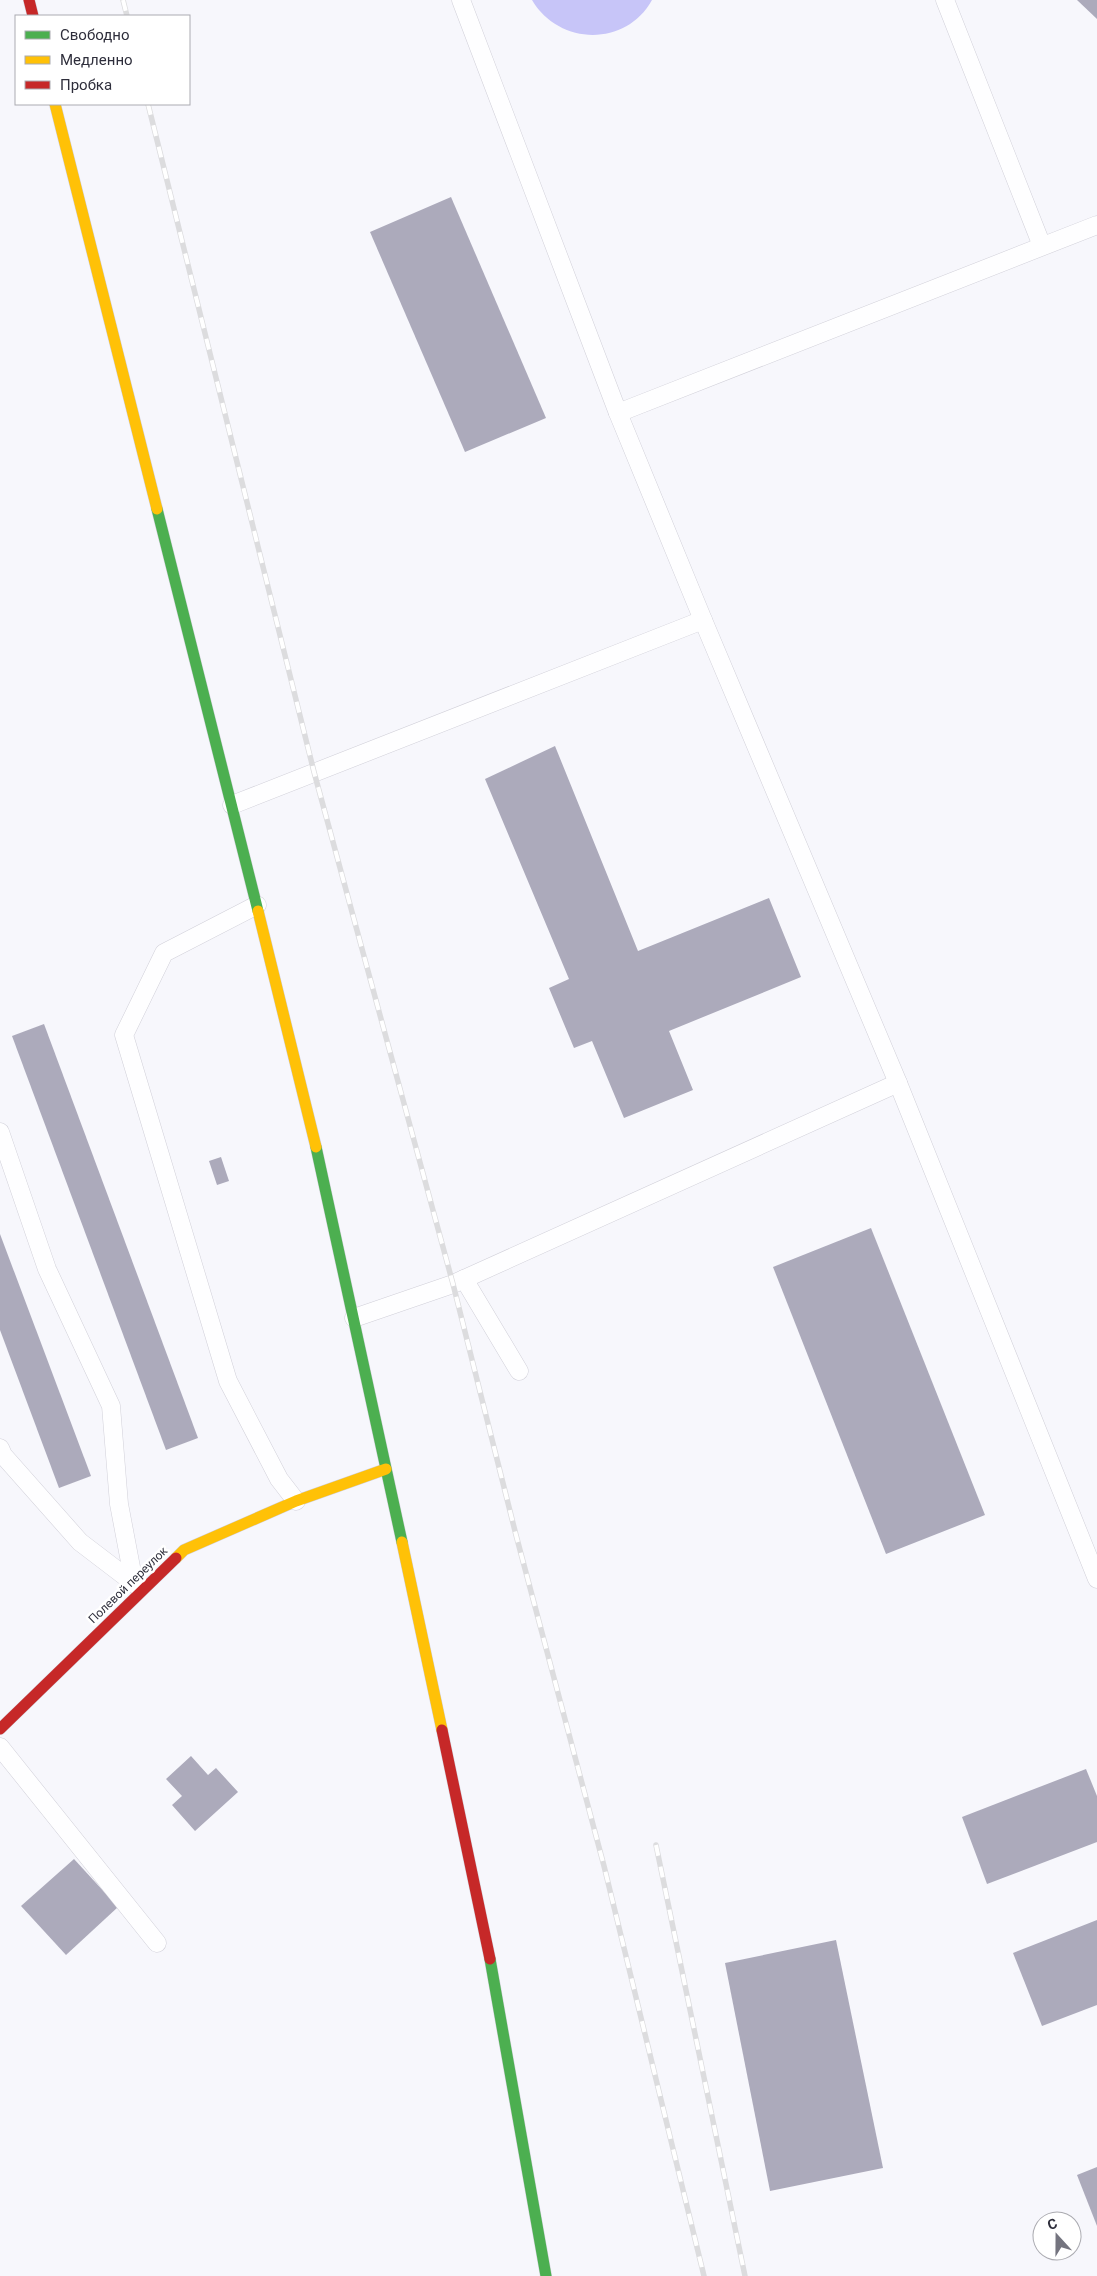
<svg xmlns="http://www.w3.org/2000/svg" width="1097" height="2276" font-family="Roboto,sans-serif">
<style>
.water{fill:#c7c5f8}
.building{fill:#acaabb}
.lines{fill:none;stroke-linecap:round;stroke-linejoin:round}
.lane-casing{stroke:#d1d0d9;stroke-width:19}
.fast-casing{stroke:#d1d0d9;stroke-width:12}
.slow-casing{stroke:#d1d0d9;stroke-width:12}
.jam-casing{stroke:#d1d0d9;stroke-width:12}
.lane{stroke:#fefeff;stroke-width:18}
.fast{stroke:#4caf50;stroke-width:11}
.slow{stroke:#ffc107;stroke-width:11}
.jam{stroke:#c62828;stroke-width:11}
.rail-casing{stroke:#dcdcde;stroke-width:5.5}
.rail{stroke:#fff;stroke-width:4;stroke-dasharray:11;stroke-linecap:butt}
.labels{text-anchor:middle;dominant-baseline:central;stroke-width:5;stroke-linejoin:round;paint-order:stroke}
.street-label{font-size:12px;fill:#2e2e3b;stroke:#fff}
</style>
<rect width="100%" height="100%" fill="#f7f7fc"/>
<path class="water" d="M 532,0 L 652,0 C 626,47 559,46 532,0 Z"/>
<g class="building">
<polygon points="1077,0 1097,0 1097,19"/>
<polygon points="451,197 546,418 465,452 370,232"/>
<polygon points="555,746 638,951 769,898 801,977 669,1031 693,1090 624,1118 592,1041 574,1048 549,988 569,979 485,779"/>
<polygon points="44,1024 198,1438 166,1450 12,1036"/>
<polygon points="221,1157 229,1181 217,1185 209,1161"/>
<polygon points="871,1228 985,1515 886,1554 773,1267"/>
<polygon points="0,1234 91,1476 59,1488 0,1330"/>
<polygon points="191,1756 208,1775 216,1768 238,1792 195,1831 172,1805 182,1796 166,1779"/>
<polygon points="1086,1769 1097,1796 1097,1842 987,1884 962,1817"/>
<polygon points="74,1859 118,1907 66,1955 21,1906"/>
<polygon points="1097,1920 1097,2005 1042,2026 1013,1953"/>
<polygon points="836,1940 883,2168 770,2191 725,1963"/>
<polygon points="1097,2167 1097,2226 1077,2175"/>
</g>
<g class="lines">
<defs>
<g id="lane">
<polyline points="461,0 618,413 703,620 898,1083"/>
<polyline points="945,0 1042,246"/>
<polyline points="618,413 1097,225"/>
<polyline points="232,805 703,620"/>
<polyline points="257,905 164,953 124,1035 228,1381 279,1479 296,1501"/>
<polyline points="0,1132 47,1269 111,1406 119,1504 134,1583"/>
<polyline points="464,1279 519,1371"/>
<polyline points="354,1318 453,1284 898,1083 1097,1579"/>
<polyline points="0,1448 3,1455 80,1542 139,1587"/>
<polyline points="0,1747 157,1943"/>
</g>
<g id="fast">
<polyline points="157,509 258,911"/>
<polyline points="316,1147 402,1542"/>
<polyline points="490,1959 546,2276"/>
</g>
<g id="slow">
<polyline points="55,104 157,509"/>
<polyline points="258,911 316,1147"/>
<polyline points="402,1542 442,1730"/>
<polyline points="176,1558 184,1550 296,1501 386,1469"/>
</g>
<g id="jam">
<polyline points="29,0 33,16"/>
<polyline points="0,1729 176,1558"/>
<polyline points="442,1730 490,1959"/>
</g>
</defs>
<use href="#lane" class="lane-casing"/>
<use href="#fast" class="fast-casing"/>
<use href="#slow" class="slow-casing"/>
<use href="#jam" class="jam-casing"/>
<use href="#lane" class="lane"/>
<use href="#fast" class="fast"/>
<use href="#slow" class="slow"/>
<use href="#jam" class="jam"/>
<defs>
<g id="rail">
<polyline points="123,0 127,16"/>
<polyline points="148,104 314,772 453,1284 516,1535 604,1866 704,2276"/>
<polyline points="656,1845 745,2276"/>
</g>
</defs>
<use href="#rail" class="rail-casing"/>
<use href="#rail" class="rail"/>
</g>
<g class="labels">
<g class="street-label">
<text transform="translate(128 1585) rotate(-44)">Полевой переулок</text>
</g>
</g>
<rect x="15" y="15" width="175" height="90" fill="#ffffff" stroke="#ababb1"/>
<rect x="25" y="31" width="25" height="8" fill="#4caf50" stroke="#ababb1"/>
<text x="60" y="40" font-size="15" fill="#2e2e3b">Свободно</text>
<rect x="25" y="56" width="25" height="8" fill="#ffc107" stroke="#ababb1"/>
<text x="60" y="65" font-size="15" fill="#2e2e3b">Медленно</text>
<rect x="25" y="81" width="25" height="8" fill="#c62828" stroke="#ababb1"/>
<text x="60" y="90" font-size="15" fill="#2e2e3b">Пробка</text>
<g transform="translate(1057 2236) rotate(339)"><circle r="24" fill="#ffffff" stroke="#ababb1"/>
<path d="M0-4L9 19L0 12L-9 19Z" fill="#74747f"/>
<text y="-8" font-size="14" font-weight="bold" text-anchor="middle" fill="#2e2e3b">С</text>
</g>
</svg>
